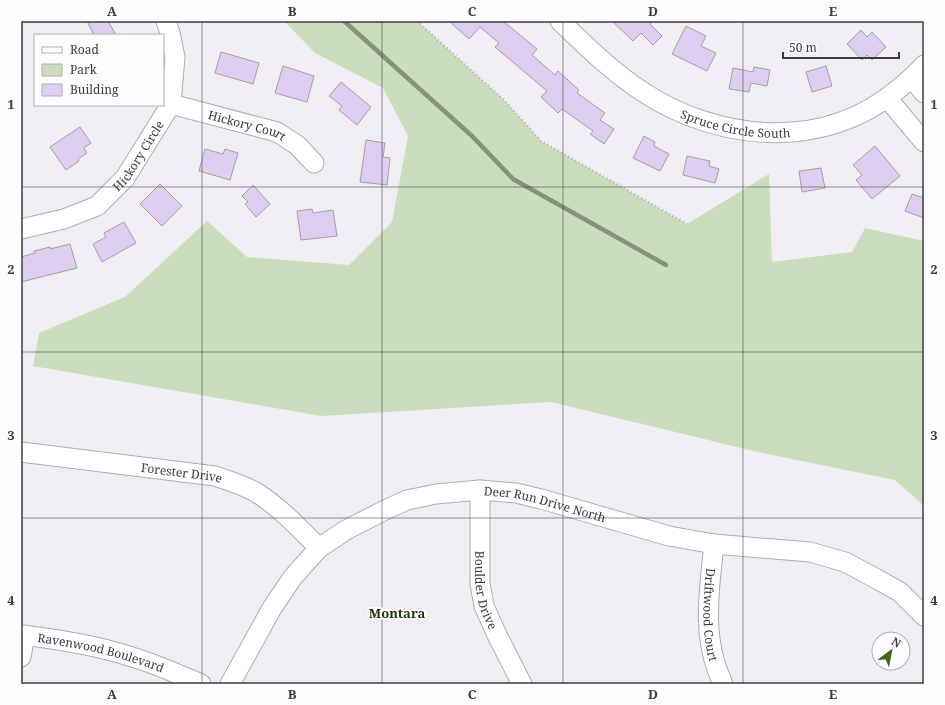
<svg xmlns="http://www.w3.org/2000/svg" width="945" height="705" font-family="'Noto Serif',serif">
<style>
.green{fill:#cadebd}
.lines{fill:none;stroke-linecap:round;stroke-linejoin:round}
.stream{stroke:#85937c;stroke-width:4.5}
.building{fill:#dfcef2;stroke:#a3a0a5}
.street-casing{stroke:#aeacb1;stroke-width:21}
.path{stroke:#b0afb3;stroke-width:2.5;stroke-dasharray:1 3;stroke-linecap:butt}
.street{stroke:#fff;stroke-width:19}
.grid{fill:none;stroke:#3c3b3d;stroke-width:1;stroke-opacity:0.55}
.labels{text-anchor:middle;dominant-baseline:central;stroke-width:4;stroke-linejoin:round;paint-order:stroke}
.street-label{font-size:12px;fill:#3c3b3d;stroke:#fdfcff}
.neighbourhood-label{font-size:13px;font-weight:bold;fill:#1b3503;stroke:#fdfcff}
.neatline{fill:none;stroke:#3c3b3d;stroke-width:1.5}
.grid-label{font-size:13px;text-anchor:middle;font-weight:bold;fill:#3c3b3d}
</style>
<rect width="100%" height="100%" fill="#f0eef3"/>
<polygon class="green" points="284,21 417,21 504,100 541,141 687,224 769,174 772,262 852,252 865,228 924,241 924,506 895,480 762,453 551,402 321,416 33,366 39,333 125,297 207,221 247,257 349,265 392,222 408,136 383,88 315,53"/>
<g class="lines">
<polyline class="stream" points="344,21 472,136 513,179 666,265"/>
</g>
<g class="building">
<polygon points="87,21 108,21 116,35 94,35"/>
<polygon points="449,21 503,21 537,49 532,55 555,75 558,71 579,90 577,93 605,113 600,120 614,129 604,144 590,134 593,131 562,109 558,113 541,97 547,91 495,47 499,43 480,27 469,39"/>
<polygon points="612,21 653,21 650,24 662,36 653,45 641,33 633,41"/>
<polygon points="686,26 706,36 701,46 716,53 707,71 672,54"/>
<polygon points="861,30 867,37 872,32 886,47 872,60 867,55 862,60 847,44"/>
<polygon points="221,52 259,63 253,84 215,73"/>
<polygon points="283,66 314,76 307,102 275,93"/>
<polygon points="826,66 832,86 812,92 806,72"/>
<polygon points="754,67 770,70 767,86 751,83 749,92 729,89 733,68 753,72"/>
<polygon points="341,82 371,107 357,125 339,110 342,106 329,96"/>
<polygon points="80,127 91,143 84,148 87,153 78,159 79,161 66,170 50,147"/>
<polygon points="644,136 655,142 654,146 669,154 660,171 633,158"/>
<polygon points="366,140 385,143 383,157 390,158 387,185 360,182"/>
<polygon points="875,146 900,176 872,199 856,180 862,175 853,165"/>
<polygon points="205,149 223,154 225,149 238,153 230,180 199,171"/>
<polygon points="687,156 710,161 709,166 719,169 715,183 683,175"/>
<polygon points="821,168 825,188 802,192 799,171"/>
<polygon points="160,184 182,206 162,226 140,204"/>
<polygon points="253,185 270,204 256,217 245,204 248,202 242,196"/>
<polygon points="912,194 924,198 924,218 905,211"/>
<polygon points="312,209 313,213 333,210 337,236 301,240 297,211"/>
<polygon points="124,222 136,243 102,262 93,244 106,237 104,233"/>
<polygon points="70,244 77,268 21,282 21,257 35,253 34,251 50,247 50,249"/>
</g>
<g class="lines">
<defs>
<g id="street">
<path id="s1" d="M 560,21 C 586,46 612,72 643,92 C 719,142 824,151 897,90 C 907,82 916,74 924,65"/>
<polyline points="912,78 924,93"/>
<polyline points="887,98 924,142"/>
<path id="s2" d="M 171,104 L 277,132 L 297,145 L 314,163"/>
<path id="s3" d="M 21,229 L 64,219 L 97,206 L 125,178 L 171,104 L 175,57 L 170,33 L 166,21"/>
<path id="s4" d="M 21,452 L 215,476 C 229,481 244,485 257,493 C 281,508 300,529 319,548"/>
<path id="s5" d="M 480,490 L 480,583 L 484,606 L 497,635 L 522,684"/>
<path id="s6" d="M 714,544 C 709,593 701,638 723,684"/>
<path id="s7" d="M 21,635 C 56,639 99,646 132,657 C 156,664 178,674 201,684"/>
<polyline points="21,657 25,635"/>
<path id="s8" d="M 230,684 L 272,608 L 293,577 L 319,548 L 346,530 L 387,509 L 407,500 L 436,494 L 480,490 L 516,493 L 541,499 L 669,536 L 714,544 L 810,552 L 845,562 L 875,578 L 900,592 L 924,616"/>
</g>
</defs>
<use href="#street" class="street-casing"/>
<polyline class="path" points="417,21 504,100 541,141 687,224"/>
<use href="#street" class="street"/>
</g>
<path class="grid" d="M 202,21 L 202,684M 382,21 L 382,684M 563,21 L 563,684M 743,21 L 743,684M 21,187 L 924,187M 21,352 L 924,352M 21,518 L 924,518"/>
<g class="labels">
<g class="street-label">
<text stroke="none"><textPath href="#s1" startOffset="209">Spruce Circle South</textPath></text>
<text stroke="none"><textPath href="#s2" startOffset="79">Hickory Court</textPath></text>
<text stroke="none"><textPath href="#s3" startOffset="145">Hickory Circle</textPath></text>
<text stroke="none"><textPath href="#s4" startOffset="162">Forester Drive</textPath></text>
<text stroke="none"><textPath href="#s8" startOffset="404">Deer Run Drive North</textPath></text>
<text stroke="none"><textPath href="#s5" startOffset="101">Boulder Drive</textPath></text>
<text stroke="none"><textPath href="#s6" startOffset="71">Driftwood Court</textPath></text>
<text stroke="none"><textPath href="#s7" startOffset="82">Ravenwood Boulevard</textPath></text>
</g>
<g class="neighbourhood-label">
<text x="397" y="613">Montara</text>
</g>
</g>
<rect width="945" height="705" fill="none" stroke="#fdfcff" stroke-width="44"/>
<rect x="34" y="34" width="130" height="72" fill="#fdfcff" stroke="#b0afb1"/>
<rect x="42" y="47" width="20" height="6" fill="#ffffff" stroke="#b0afb1"/>
<text x="70" y="54" font-size="12" fill="#3c3b3d">Road</text>
<rect x="42" y="64" width="20" height="12" fill="#cadebd" stroke="#b0afb1"/>
<text x="70" y="74" font-size="12" fill="#3c3b3d">Park</text>
<rect x="42" y="84" width="20" height="12" fill="#dfcef2" stroke="#b0afb1"/>
<text x="70" y="94" font-size="12" fill="#3c3b3d">Building</text>
<g transform="translate(891 651) rotate(32)"><circle r="19" fill="#fdfcff" stroke="#b0afb1"/>
<path d="M0-3L7 15L0 10L-7 15Z" fill="#3f651f"/>
<text y="-6" font-size="11" font-weight="bold" text-anchor="middle" fill="#3c3b3d">N</text>
</g>
<path d="M783 52v6h116v-6" fill="none" stroke="#3c3b3d" stroke-width="2"/>
<text x="789" y="52" font-size="12" fill="#3c3b3d" stroke="#fdfcff" stroke-width="3" paint-order="stroke">50 m</text>
<rect x="22" y="22" width="901" height="661" class="neatline"/>
<g class="grid-label">
<text x="112" y="16">A</text>
<text x="292" y="16">B</text>
<text x="472" y="16">C</text>
<text x="653" y="16">D</text>
<text x="833" y="16">E</text>
<text x="11" y="109">1</text>
<text x="934" y="109">1</text>
<text x="11" y="274">2</text>
<text x="934" y="274">2</text>
<text x="11" y="440">3</text>
<text x="934" y="440">3</text>
<text x="11" y="605">4</text>
<text x="934" y="605">4</text>
<text x="112" y="699">A</text>
<text x="292" y="699">B</text>
<text x="472" y="699">C</text>
<text x="653" y="699">D</text>
<text x="833" y="699">E</text>
</g>
</svg>
